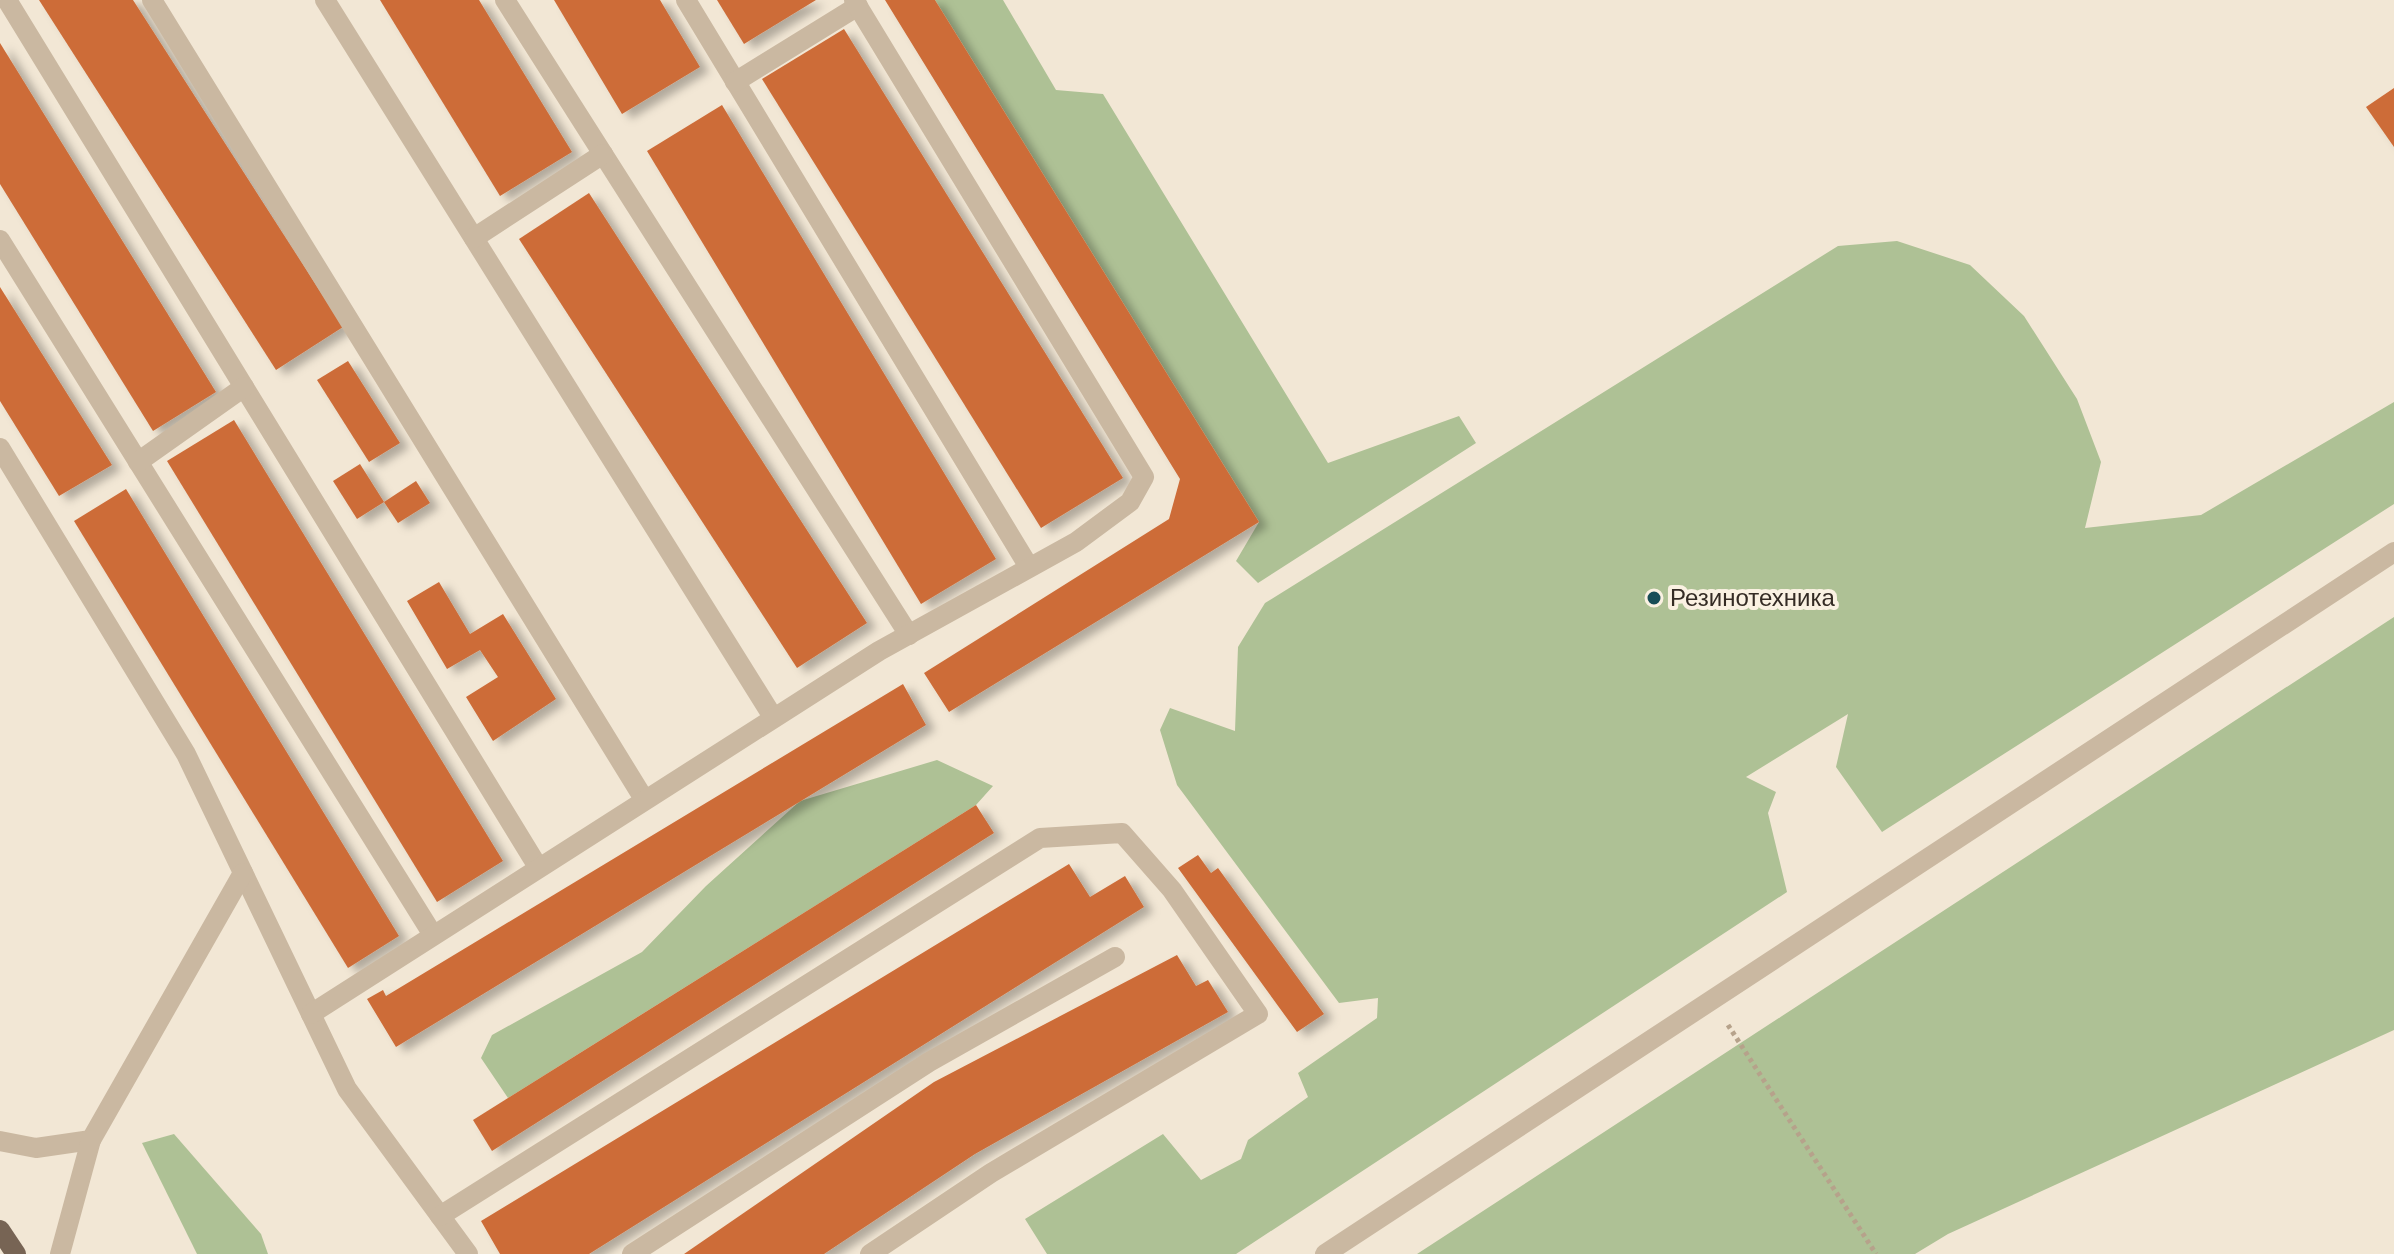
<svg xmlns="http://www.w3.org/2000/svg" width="2394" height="1254" font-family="'Work Sans',sans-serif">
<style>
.green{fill:#aec195}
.building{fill:#cd6c38;filter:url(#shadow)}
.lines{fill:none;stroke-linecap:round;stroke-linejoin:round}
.path{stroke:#b6a28b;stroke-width:5;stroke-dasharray:4 4;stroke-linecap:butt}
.minor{stroke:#cab8a1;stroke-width:20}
.major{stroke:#776454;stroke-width:20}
.poi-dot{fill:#184d57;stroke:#faf1e2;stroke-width:3}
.labels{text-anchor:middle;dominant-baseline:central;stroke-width:8;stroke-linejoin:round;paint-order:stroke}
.poi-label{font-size:24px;fill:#342b24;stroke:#faf1e2;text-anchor:start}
</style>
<defs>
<filter id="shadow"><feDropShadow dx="9" dy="5" stdDeviation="4" flood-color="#0004"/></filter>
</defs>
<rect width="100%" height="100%" fill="#f2e7d5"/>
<g class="green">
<polygon points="935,0 1003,0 1056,90 1103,94 1328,463 1459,416 1476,443 1258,583 1236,561 1259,522"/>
<polygon points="1897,241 1970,265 2024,316 2077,399 2101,462 2085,528 2201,515 2394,402 2394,504 1882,832 1836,767 1848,714 1746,777 1776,792 1768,813 1787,892 1236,1254 1047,1254 1025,1219 1163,1134 1201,1180 1241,1159 1248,1140 1308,1097 1298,1073 1377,1018 1378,998 1339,1003 1177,785 1160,730 1170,708 1235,731 1238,647 1265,603 1838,246"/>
<polygon points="2394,617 2394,1030 1948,1234 1915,1254 1417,1254"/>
<polygon points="937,760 993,786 976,805 508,1098 481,1058 492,1035 642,952 706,886 800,801"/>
<polygon points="174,1134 261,1234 268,1254 197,1254 142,1143"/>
</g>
<g class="building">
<polygon points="39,0 133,0 343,327 276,370"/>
<polygon points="380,0 479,0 572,152 500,196"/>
<polygon points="554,0 660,0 700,67 622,114"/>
<polygon points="717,0 816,0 744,44"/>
<polygon points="885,0 935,0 1259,522 949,712 924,673 1169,519 1180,479"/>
<polygon points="844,29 1123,478 1041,528 762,79"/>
<polygon points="0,43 216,392 153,431 0,184"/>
<polygon points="2394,88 2394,147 2366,107"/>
<polygon points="722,105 996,559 921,604 647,151"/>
<polygon points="589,193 867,623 797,668 519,239"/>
<polygon points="0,287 112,465 59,496 0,401"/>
<polygon points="348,361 400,443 369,462 317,380"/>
<polygon points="234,420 503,861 437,902 167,461"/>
<polygon points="360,464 384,502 357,519 333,481"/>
<polygon points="416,481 430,503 398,523 384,502"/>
<polygon points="126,489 399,936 348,968 74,521"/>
<polygon points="439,582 470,634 503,614 556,699 493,741 466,697 498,677 480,650 447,669 407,601"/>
<polygon points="903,684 926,725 396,1047 367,999 383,990 386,996"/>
<polygon points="976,805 994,833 492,1151 473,1120"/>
<polygon points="1198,855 1211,873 1218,868 1324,1014 1297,1032 1178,868"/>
<polygon points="1069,864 1090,897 1125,876 1144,907 589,1254 500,1254 481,1221"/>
<polygon points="1177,955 1196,986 1208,980 1228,1012 975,1154 824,1254 684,1254 934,1082"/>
</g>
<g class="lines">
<polyline class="path" points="1728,1025 1876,1254"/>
<g class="minor">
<polyline points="7,0 538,867"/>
<polyline points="152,0 644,799"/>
<polyline points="325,0 773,717"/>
<polyline points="505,0 909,635"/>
<polyline points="686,0 1029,567"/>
<polyline points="735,82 858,6"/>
<polyline points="474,238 603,154"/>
<polyline points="0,240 433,935"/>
<polyline points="0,448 186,754 347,1089 468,1254"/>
<polyline points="138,462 244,387"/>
<polyline points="311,1014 879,651 1076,542 1130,502 1144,477 854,0"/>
<polyline points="0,1141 36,1148 91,1140 243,873"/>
<polyline points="440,1216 1040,838 1122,833 1172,890 1258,1014 991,1173 870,1254"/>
<polyline points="60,1254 91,1140"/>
<polyline points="632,1254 929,1062 1115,957"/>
<polyline points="1325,1254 2394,552"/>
</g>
<polyline class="major" points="0,1230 16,1254"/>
</g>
<circle class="poi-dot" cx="1654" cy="598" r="8"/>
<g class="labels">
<g class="poi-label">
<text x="1670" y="598">Резинотехника</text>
</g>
</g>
</svg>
